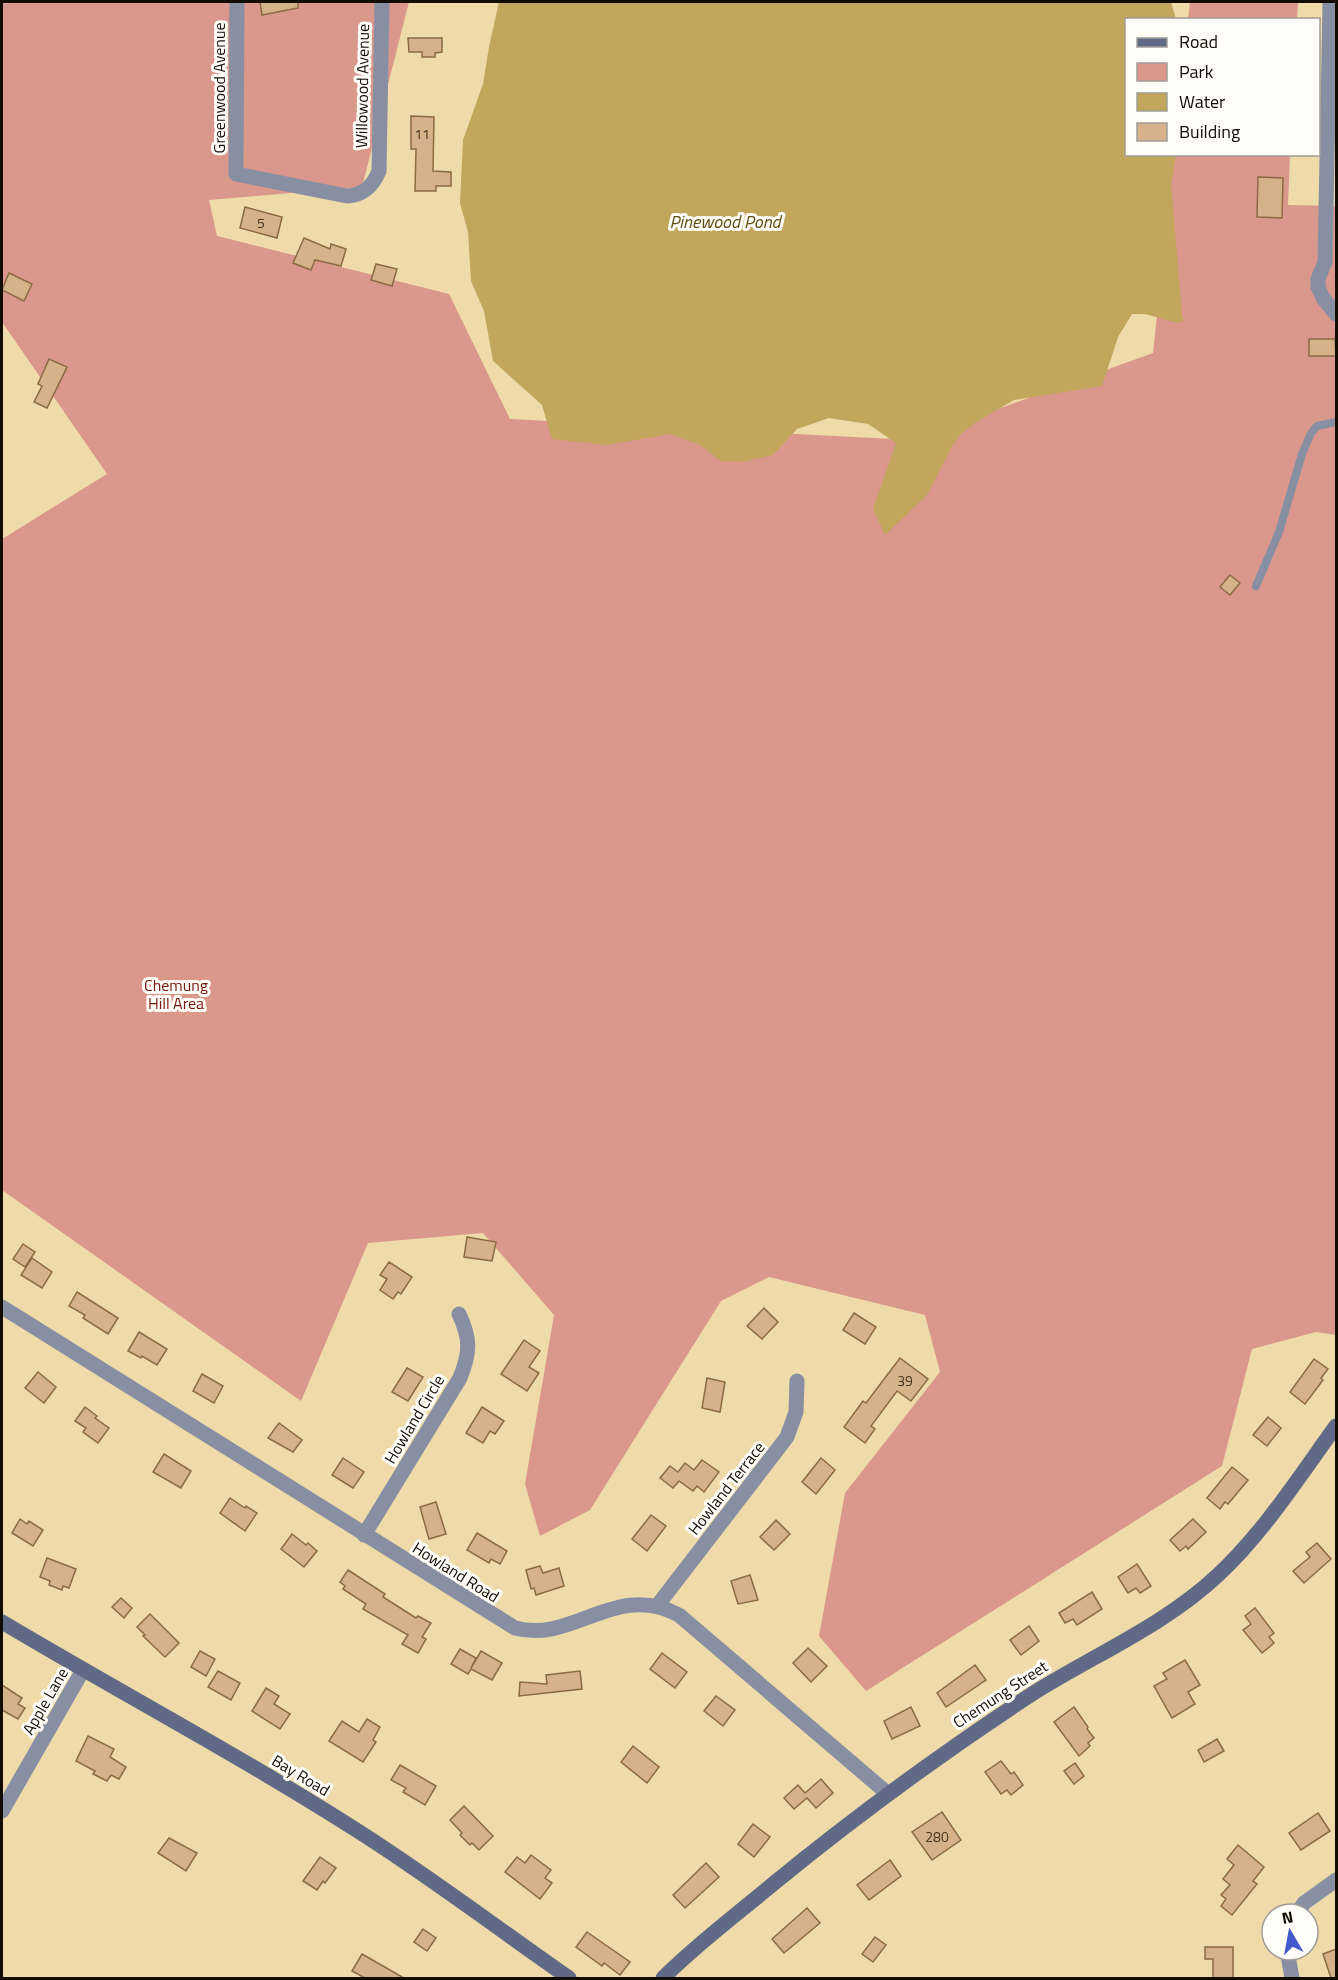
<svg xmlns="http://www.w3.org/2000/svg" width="1338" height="1980" font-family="'Titillium Web',sans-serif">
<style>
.green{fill:#da978c}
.water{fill:#c1a65b}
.building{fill:#d6b28a;stroke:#8b6a44;stroke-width:1.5}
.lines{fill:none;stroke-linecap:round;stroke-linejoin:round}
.lane{stroke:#888fa2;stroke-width:8}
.street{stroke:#888fa2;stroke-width:15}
.secondary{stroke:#606986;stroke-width:15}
.labels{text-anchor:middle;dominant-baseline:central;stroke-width:6;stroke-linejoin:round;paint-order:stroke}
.number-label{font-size:14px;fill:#433522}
.street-label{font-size:16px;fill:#120b00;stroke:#fffdf8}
.park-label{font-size:16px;fill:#76180f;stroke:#fffdf8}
.water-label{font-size:18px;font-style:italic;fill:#624f15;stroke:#fffdf8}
</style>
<rect width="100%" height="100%" fill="#eedba9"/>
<g class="green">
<polygon points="2,2 409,2 362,187 209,200 217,236 449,294 510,419 912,440 1153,353 1174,155 1290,155 1288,205 1336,206 1336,1335 1316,1332 1252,1349 1222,1466 866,1691 819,1636 845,1493 940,1372 925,1315 769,1277 721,1301 590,1510 540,1536 525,1484 554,1315 483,1233 368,1243 301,1401 2,1190 2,539 107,474 2,322"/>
<polygon points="1190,2 1298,2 1297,19 1188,19"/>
</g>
<polygon class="water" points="499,2 1171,2 1176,19 1126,20 1126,154 1176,155 1171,184 1182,315 1184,320 1178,323 1145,314 1132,314 1118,337 1102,386 1014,400 975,423 961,434 951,448 927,495 885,535 873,509 896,443 868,424 829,418 797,429 773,455 742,462 721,461 700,445 670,434 607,445 552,439 542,405 493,361 484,311 471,281 468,232 460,203 463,140 483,84 489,47"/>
<g class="building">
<polygon points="260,2 298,2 298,8 262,15"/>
<polygon points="408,38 442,38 442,52 435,53 435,57 422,57 422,52 409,52"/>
<polygon points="411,116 434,117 433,171 451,172 451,186 436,186 436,191 415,191 416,149 411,149"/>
<polygon points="1258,177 1283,178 1282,218 1257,217"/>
<polygon points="245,207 282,217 277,238 240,228"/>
<polygon points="304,238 330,249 331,244 346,249 341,266 315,260 311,270 293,263"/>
<polygon points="376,264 397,269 392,286 371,280"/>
<polygon points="9,273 32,284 24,301 2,290"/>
<polygon points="1309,339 1335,339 1336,356 1309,356"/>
<polygon points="49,359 67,367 47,408 34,402 42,386 38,384"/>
<polygon points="1230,575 1240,583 1230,595 1220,587"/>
<polygon points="467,1237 496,1242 492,1261 464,1257"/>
<polygon points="23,1244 35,1252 25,1267 13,1259"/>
<polygon points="32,1258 52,1272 42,1288 21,1275"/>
<polygon points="389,1262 412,1277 401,1294 398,1292 393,1299 380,1290 387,1279 380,1275"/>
<polygon points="77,1292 118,1318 108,1334 83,1318 85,1315 69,1306"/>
<polygon points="764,1308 778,1322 762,1339 747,1326"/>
<polygon points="854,1313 876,1327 865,1344 843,1330"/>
<polygon points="139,1332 167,1349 157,1365 142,1356 141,1358 128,1351"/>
<polygon points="524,1340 540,1351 529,1367 539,1373 527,1391 501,1374"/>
<polygon points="900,1358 928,1379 911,1401 897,1391 871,1426 875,1429 865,1443 844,1427 863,1401 866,1403"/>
<polygon points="1314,1359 1328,1369 1321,1378 1323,1380 1305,1404 1290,1392"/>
<polygon points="407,1368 423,1377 408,1401 392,1392"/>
<polygon points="38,1372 56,1387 44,1403 25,1388"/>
<polygon points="202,1374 223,1386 214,1403 193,1391"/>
<polygon points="707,1378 725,1382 720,1412 702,1408"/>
<polygon points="85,1407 97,1416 95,1418 109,1428 98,1443 83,1432 86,1428 75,1421"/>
<polygon points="482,1407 504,1421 495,1434 490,1431 483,1443 466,1433"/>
<polygon points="1268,1417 1281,1428 1267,1446 1253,1435"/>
<polygon points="279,1423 302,1440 293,1452 268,1438"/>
<polygon points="164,1454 191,1471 181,1488 153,1472"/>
<polygon points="343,1458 364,1472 353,1488 332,1475"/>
<polygon points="821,1458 835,1470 816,1494 802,1482"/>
<polygon points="702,1460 719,1472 704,1492 697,1486 693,1491 679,1481 673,1488 660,1478 670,1466 678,1472 685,1463 694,1470"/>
<polygon points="1232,1467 1248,1480 1228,1504 1225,1502 1220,1509 1207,1498"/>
<polygon points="230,1498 245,1508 246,1506 257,1513 245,1531 220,1513"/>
<polygon points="436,1502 446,1534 429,1539 420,1507"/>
<polygon points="651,1515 666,1526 647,1551 632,1539"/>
<polygon points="20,1519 27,1524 29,1521 43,1530 33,1546 12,1533"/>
<polygon points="1193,1519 1206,1532 1188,1549 1186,1546 1180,1551 1170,1540"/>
<polygon points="776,1520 790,1534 774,1550 760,1537"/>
<polygon points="477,1533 507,1551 500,1564 491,1559 489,1563 467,1550"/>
<polygon points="292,1534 306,1545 308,1543 317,1551 304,1567 281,1549"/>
<polygon points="1317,1543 1331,1559 1304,1583 1293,1571 1310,1557 1306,1552"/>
<polygon points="47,1558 76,1569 69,1588 63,1586 62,1590 49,1585 50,1581 40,1577"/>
<polygon points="1137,1564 1151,1586 1140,1593 1136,1588 1128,1593 1118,1577"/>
<polygon points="540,1566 543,1573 559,1568 564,1586 536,1595 534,1588 531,1589 526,1570"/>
<polygon points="348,1570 385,1594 383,1597 416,1618 418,1616 431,1623 422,1637 426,1639 418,1653 402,1644 408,1635 363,1609 366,1604 343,1589 345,1586 340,1582"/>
<polygon points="750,1575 758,1600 738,1604 731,1581"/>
<polygon points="1092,1592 1102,1609 1077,1625 1073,1619 1065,1623 1059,1613"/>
<polygon points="121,1598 132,1608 124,1618 112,1607"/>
<polygon points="1255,1608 1274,1633 1269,1637 1274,1643 1262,1653 1243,1630 1251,1624 1245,1616"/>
<polygon points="150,1614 179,1643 165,1657 143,1636 145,1635 137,1627"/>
<polygon points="1029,1626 1039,1641 1021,1655 1010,1640"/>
<polygon points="808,1648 827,1666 811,1682 793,1663"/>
<polygon points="460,1649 476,1658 471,1668 481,1651 502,1663 492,1680 471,1669 468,1674 451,1664"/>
<polygon points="200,1651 215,1659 206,1676 191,1667"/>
<polygon points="662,1653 687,1672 675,1688 650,1669"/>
<polygon points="1185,1660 1200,1685 1188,1692 1195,1704 1172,1718 1154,1686 1167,1679 1163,1673"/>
<polygon points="975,1665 986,1680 946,1707 937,1693"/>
<polygon points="218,1671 240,1683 231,1700 208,1687"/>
<polygon points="580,1671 582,1689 519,1696 520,1682 547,1684 546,1675"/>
<polygon points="2,1685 22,1698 18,1704 25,1708 18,1719 2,1710"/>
<polygon points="266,1688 279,1696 274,1704 290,1714 280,1729 252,1711"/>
<polygon points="716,1696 735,1710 723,1726 704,1711"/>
<polygon points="911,1707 920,1726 892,1739 884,1721"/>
<polygon points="1074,1707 1088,1727 1087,1729 1094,1738 1088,1743 1090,1746 1079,1756 1054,1722"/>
<polygon points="367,1719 380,1727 373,1740 376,1742 363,1762 329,1741 342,1721 359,1732"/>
<polygon points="88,1736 114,1749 110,1757 126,1767 119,1779 111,1775 107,1781 93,1774 95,1771 76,1761"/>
<polygon points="1217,1739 1224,1751 1204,1762 1198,1750"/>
<polygon points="633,1746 659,1767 647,1783 621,1762"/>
<polygon points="1001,1761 1011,1774 1014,1772 1023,1785 1011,1795 1007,1790 1001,1794 985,1772"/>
<polygon points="1075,1763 1084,1776 1074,1784 1064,1771"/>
<polygon points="400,1765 436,1786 425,1805 403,1792 406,1788 391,1780"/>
<polygon points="821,1779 833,1793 816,1808 807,1798 794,1809 784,1798 798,1785 805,1793"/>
<polygon points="464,1806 493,1836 479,1850 472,1843 470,1845 460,1835 462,1833 450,1820"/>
<polygon points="942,1812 961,1840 932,1860 912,1832"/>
<polygon points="1318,1813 1330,1831 1301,1850 1289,1833"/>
<polygon points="753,1824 770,1837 754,1857 738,1844"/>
<polygon points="169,1838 197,1853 186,1871 158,1853"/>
<polygon points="1238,1845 1264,1867 1253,1881 1257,1884 1232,1915 1221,1906 1226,1899 1221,1895 1230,1885 1223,1879 1234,1865 1227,1859"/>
<polygon points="531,1855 551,1870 545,1878 552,1883 540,1899 505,1872 517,1857 525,1863"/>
<polygon points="320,1857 336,1868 325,1883 323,1881 317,1890 303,1881"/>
<polygon points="890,1860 901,1876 869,1900 857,1885"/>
<polygon points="706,1863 719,1877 685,1908 673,1895"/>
<polygon points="807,1908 820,1923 784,1953 772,1939"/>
<polygon points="423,1929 436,1938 427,1951 414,1942"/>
<polygon points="587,1932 630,1962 620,1975 604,1963 602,1966 576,1947"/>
<polygon points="875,1937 886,1945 873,1962 862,1954"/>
<polygon points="1205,1947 1233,1947 1233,1978 1213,1978 1213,1959 1205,1959"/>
<polygon points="1336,1949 1336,1978 1331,1978 1323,1954"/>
<polygon points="362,1954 404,1978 365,1978 352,1971"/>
</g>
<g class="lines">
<polyline class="lane" points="1256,586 1279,532 1302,454 1311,433 1317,426 1336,422"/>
<g class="street">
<path d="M 237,2 L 236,174 L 347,196 C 364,195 373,186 379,171 L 382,2"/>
<polyline points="1330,2 1325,262 1318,279 1318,287 1323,298 1336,314"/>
<path d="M 2,1307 L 515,1628 C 573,1644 615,1581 679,1615 L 887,1793"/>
<path d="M 364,1535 L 460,1378 C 470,1353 471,1339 459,1314"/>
<polyline points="657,1606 787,1437 796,1412 797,1381"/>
<polyline points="2,1811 83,1670"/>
<polyline points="1297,1914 1304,1903 1336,1880"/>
<polyline points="1287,1950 1292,1978"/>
</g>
<g class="secondary">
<path d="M 2,1622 C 121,1693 244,1758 361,1833 C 433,1879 500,1930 569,1978"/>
<path d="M 663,1978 C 697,1944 736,1915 773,1884 C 856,1816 942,1753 1032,1694 C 1094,1655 1165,1625 1218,1575 C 1264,1532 1299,1477 1336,1426"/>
</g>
</g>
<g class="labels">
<g class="number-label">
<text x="422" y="133">11</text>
<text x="261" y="222">5</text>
<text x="905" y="1380">39</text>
<text x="937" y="1836">280</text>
</g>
<g class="street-label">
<text transform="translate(362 86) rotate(-89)">Willowood Avenue</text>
<text transform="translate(219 88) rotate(-90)">Greenwood Avenue</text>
<text transform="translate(414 1419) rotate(-59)">Howland Circle</text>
<text transform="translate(726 1488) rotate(-52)">Howland Terrace</text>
<text transform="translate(456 1572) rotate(32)">Howland Road</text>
<text transform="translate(1000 1694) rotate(-33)">Chemung Street</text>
<text transform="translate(45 1701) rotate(-60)">Apple Lane</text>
<text transform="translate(301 1775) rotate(31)">Bay Road</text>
</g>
<g class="park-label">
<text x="176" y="985">Chemung<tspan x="176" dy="18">Hill Area</tspan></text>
</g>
<g class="water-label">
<text x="725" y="221">Pinewood Pond</text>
</g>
</g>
<rect width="1338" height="1980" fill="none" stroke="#120b00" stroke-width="6"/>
<rect x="1125" y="18" width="195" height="138" fill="#fffdf8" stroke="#a09c95" stroke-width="1.5"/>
<rect x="1137" y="38" width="30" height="9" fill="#606986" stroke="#a09c95" stroke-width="1.5"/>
<text x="1179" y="48" font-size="18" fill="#120b00">Road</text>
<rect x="1137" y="63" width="30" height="18" fill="#da978c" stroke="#a09c95" stroke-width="1.5"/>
<text x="1179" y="78" font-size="18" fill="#120b00">Park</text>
<rect x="1137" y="93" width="30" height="18" fill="#c1a65b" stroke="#a09c95" stroke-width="1.5"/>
<text x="1179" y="108" font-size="18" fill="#120b00">Water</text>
<rect x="1137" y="123" width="30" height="18" fill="#d6b28a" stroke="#a09c95" stroke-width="1.5"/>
<text x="1179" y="138" font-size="18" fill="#120b00">Building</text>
<g transform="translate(1290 1932) rotate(350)"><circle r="28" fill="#fffdf8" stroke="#a09c95" stroke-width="1.5"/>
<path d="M0-4.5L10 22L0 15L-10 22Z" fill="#425acd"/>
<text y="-9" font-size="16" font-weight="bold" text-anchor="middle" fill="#120b00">N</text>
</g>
</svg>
